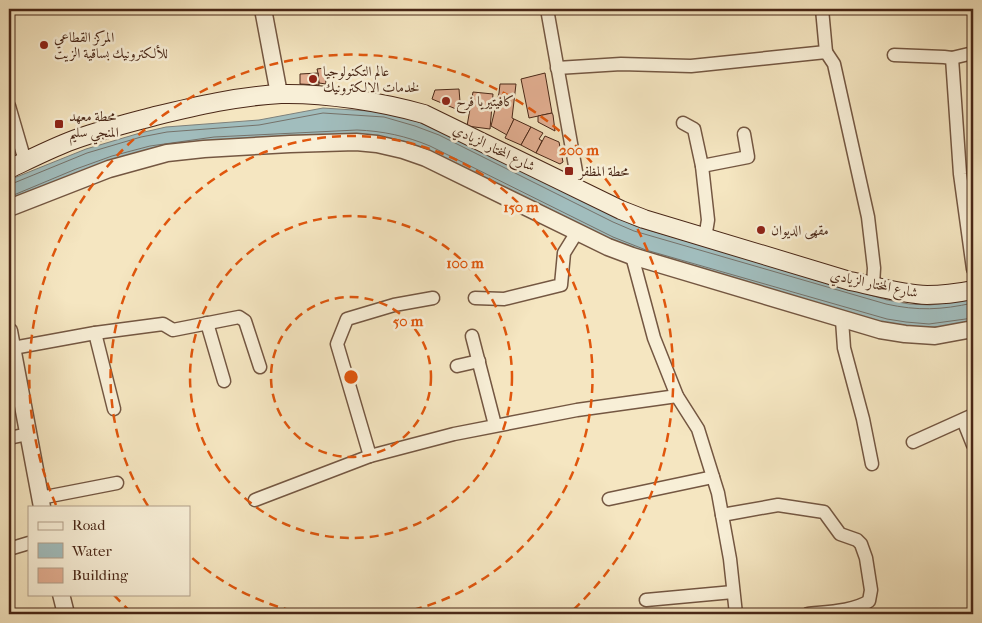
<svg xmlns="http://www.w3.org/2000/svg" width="982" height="623" font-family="'IM FELL French Canon',Amiri,serif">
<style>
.water{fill:#a1bdbd;stroke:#7e817b}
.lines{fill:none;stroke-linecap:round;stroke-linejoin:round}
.shore{stroke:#75726a;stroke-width:1}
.building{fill:#e2ae91;stroke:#492717}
.minor-casing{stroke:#745742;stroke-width:15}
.tertiary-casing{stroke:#745742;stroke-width:19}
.secondary-casing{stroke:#492717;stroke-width:20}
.minor{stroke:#f8efd7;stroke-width:12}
.tertiary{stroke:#f8efd7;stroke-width:16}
.secondary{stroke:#f8efd7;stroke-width:18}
.ring{fill:none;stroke:#e0560d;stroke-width:2.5;stroke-dasharray:9 6}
.poi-dot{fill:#8f2418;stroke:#f8efd7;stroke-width:2}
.labels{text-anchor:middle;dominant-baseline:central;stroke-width:5;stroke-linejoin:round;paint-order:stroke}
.poi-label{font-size:14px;fill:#492717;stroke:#f8efd7;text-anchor:start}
.street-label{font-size:14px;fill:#492717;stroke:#f8efd7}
.centre{fill:#e0560d;stroke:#f8efd7;stroke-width:2.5}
.ring-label{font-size:15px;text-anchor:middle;font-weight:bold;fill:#e0560d;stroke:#f8efd7;stroke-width:5;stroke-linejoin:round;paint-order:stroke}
</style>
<rect width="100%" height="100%" fill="#f5e6c1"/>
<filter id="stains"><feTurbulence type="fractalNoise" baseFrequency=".004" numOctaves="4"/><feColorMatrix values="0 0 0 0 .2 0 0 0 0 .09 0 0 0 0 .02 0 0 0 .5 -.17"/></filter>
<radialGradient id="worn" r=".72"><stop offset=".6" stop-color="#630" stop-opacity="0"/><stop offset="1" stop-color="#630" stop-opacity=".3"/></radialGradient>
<path class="water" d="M 323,108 L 384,112 L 416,121 L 441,131 L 635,226 L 887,300 L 909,304 L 930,305 L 946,303 L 973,298 L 973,323 C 940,327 920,330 886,323 L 627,248 L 415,146 L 403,141 L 376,136 L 215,142 L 9,203 L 9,180 L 86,149 L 140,133 L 166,127 L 259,120 Z"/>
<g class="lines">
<g class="shore">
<path d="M 9,185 L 87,153 L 141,137 L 167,132 L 259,125 L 323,113 L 384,117 L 415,126 L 439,135 L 613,222 L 634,231 L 886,304 C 918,311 941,310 973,303"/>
<path d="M 9,197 L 76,169 L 112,156 L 150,146 L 214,137 L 357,130 C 383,131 406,136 430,146 L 613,237 L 646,250 L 887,319 L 906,322 L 929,324 L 973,318"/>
</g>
</g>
<g class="building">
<polygon points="324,68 325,72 326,84 319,83 318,73 317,69"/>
<polygon points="318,73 319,85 300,84 300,74"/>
<polygon points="545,73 552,113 529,118 521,79"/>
<polygon points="500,84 516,84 512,118 514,119 507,135 491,126 499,93"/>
<polygon points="459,89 460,102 456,109 432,99 435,90"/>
<polygon points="473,92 493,94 490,129 467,126"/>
<polygon points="552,113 553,115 555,131 538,122 538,116"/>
<polygon points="514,119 531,127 521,145 505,138"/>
<polygon points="531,127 543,133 539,139 542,141 536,153 521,145"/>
<polygon points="545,136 559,142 563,162 560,164 536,153"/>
</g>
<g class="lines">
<defs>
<g id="minor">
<polyline points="547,9 577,177 574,187"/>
<polyline points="822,9 826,52"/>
<polyline points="894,55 944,57 952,58 973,53"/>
<polyline points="952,58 960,174 973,269"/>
<polyline points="557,68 621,64 691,66 826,52 834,64 868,217 874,268 873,286"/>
<polyline points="9,106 25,161"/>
<polyline points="683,123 694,129 702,166"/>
<polyline points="705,238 708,220 702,166 748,157 744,134"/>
<polyline points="632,256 654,338 677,396 698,429 718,493 730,559 736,614"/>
<polyline points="475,298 504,299 561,285 564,253 577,232"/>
<polyline points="842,320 844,348 863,419 872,464"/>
<polyline points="207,323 224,381"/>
<polyline points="95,333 114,409"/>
<polyline points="472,336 495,425"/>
<polyline points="13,348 95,333 163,324 173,330 239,317 245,321 260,367"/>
<polyline points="457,366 479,361"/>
<polyline points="963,420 973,445"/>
<polyline points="9,438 28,434"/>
<polyline points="913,442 973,415"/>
<polyline points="370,456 337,344 347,319 394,305 433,298"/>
<polyline points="40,498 117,483"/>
<polyline points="609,499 713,477"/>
<polyline points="255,500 370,456 454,434 577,410 677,396"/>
<path d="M 722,515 L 778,505 L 824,512 L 840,534 L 857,540 L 861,544 L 866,558 L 871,590 L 869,601 C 855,611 826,612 808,614"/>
<polyline points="9,549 29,543"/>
<polyline points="646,600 733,592"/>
</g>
<g id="tertiary">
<polyline points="263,9 279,94"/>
<polyline points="9,208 109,169 167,153 204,149 290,144 356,142 377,144 403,150 426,158 608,247 632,256 880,330 905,334 935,336 973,329"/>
<polyline points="9,331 42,507"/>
<polyline points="61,594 66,614"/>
</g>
<path id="secondary" d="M 9,169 C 28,160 48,150 68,142 C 96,131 125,124 155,116 C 196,106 239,96 281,94 C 325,93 382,102 424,114 L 621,210 L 644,219 L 850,281 C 875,286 901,294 927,295 C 942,295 958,293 973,290"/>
</defs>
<use href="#minor" class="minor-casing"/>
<use href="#tertiary" class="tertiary-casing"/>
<use href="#secondary" class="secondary-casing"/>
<use href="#minor" class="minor"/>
<use href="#tertiary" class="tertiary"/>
<use href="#secondary" class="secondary"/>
</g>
<g class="ring">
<circle cx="351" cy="377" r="80"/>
<circle cx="351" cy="377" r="161"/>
<path d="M307 614A241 241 0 0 1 190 556M148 506A241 241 0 1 1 395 614"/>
<path d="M131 612A322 322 0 0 1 114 595M56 505A322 322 0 1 1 571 612"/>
</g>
<g class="poi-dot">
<circle cx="44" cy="45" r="5"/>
<circle cx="313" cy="79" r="5"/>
<circle cx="446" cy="101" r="5"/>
<rect x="54" y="119" width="10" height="10" rx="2.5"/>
<rect x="564" y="166" width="10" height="10" rx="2.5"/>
<circle cx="761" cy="230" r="5"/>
</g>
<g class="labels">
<g class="poi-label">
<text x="54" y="37">المركز القطاعي<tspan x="54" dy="16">للألكترونيك بساقية الزيت</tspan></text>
<text x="323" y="71">عالم التكنولوجيا<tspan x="323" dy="16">لخدمات الالكترونيك</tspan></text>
<text x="456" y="101">كافيتيريا فرح</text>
<text x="69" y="116">محطة معهد<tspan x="69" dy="16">المنجي سليم</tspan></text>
<text x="579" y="171">محطة المظفر</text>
<text x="771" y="230">مقهى الديوان</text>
</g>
<g class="street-label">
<text transform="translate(494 148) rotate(26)">شارع المختار الزيادي</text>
<text transform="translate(874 284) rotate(12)">شارع المختار الزيادي</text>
</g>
</g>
<circle cx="351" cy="377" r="8" class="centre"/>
<g class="ring-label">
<text x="579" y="155">200 m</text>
<text x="521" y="212">150 m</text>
<text x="465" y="268">100 m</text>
<text x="408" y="326">50 m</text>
</g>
<rect width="982" height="623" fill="none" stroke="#f5e6c1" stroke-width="30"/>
<rect x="10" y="10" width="962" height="603" fill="none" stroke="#492717" stroke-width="2.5"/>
<rect x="15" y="15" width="952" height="593" fill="none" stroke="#492717"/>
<rect x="28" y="506" width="162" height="90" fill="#f8efd7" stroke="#b29f8a"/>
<rect x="38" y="522" width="25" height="8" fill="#f8efd7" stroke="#b29f8a"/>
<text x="72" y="530" font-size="15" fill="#492717">Road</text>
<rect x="38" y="543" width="25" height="15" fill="#a1bdbd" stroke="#b29f8a"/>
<text x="72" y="556" font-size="15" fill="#492717">Water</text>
<rect x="38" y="568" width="25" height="15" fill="#e2ae91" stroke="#b29f8a"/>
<text x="72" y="580" font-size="15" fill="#492717">Building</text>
<rect width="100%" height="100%" filter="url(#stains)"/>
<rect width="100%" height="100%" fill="url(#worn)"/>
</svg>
